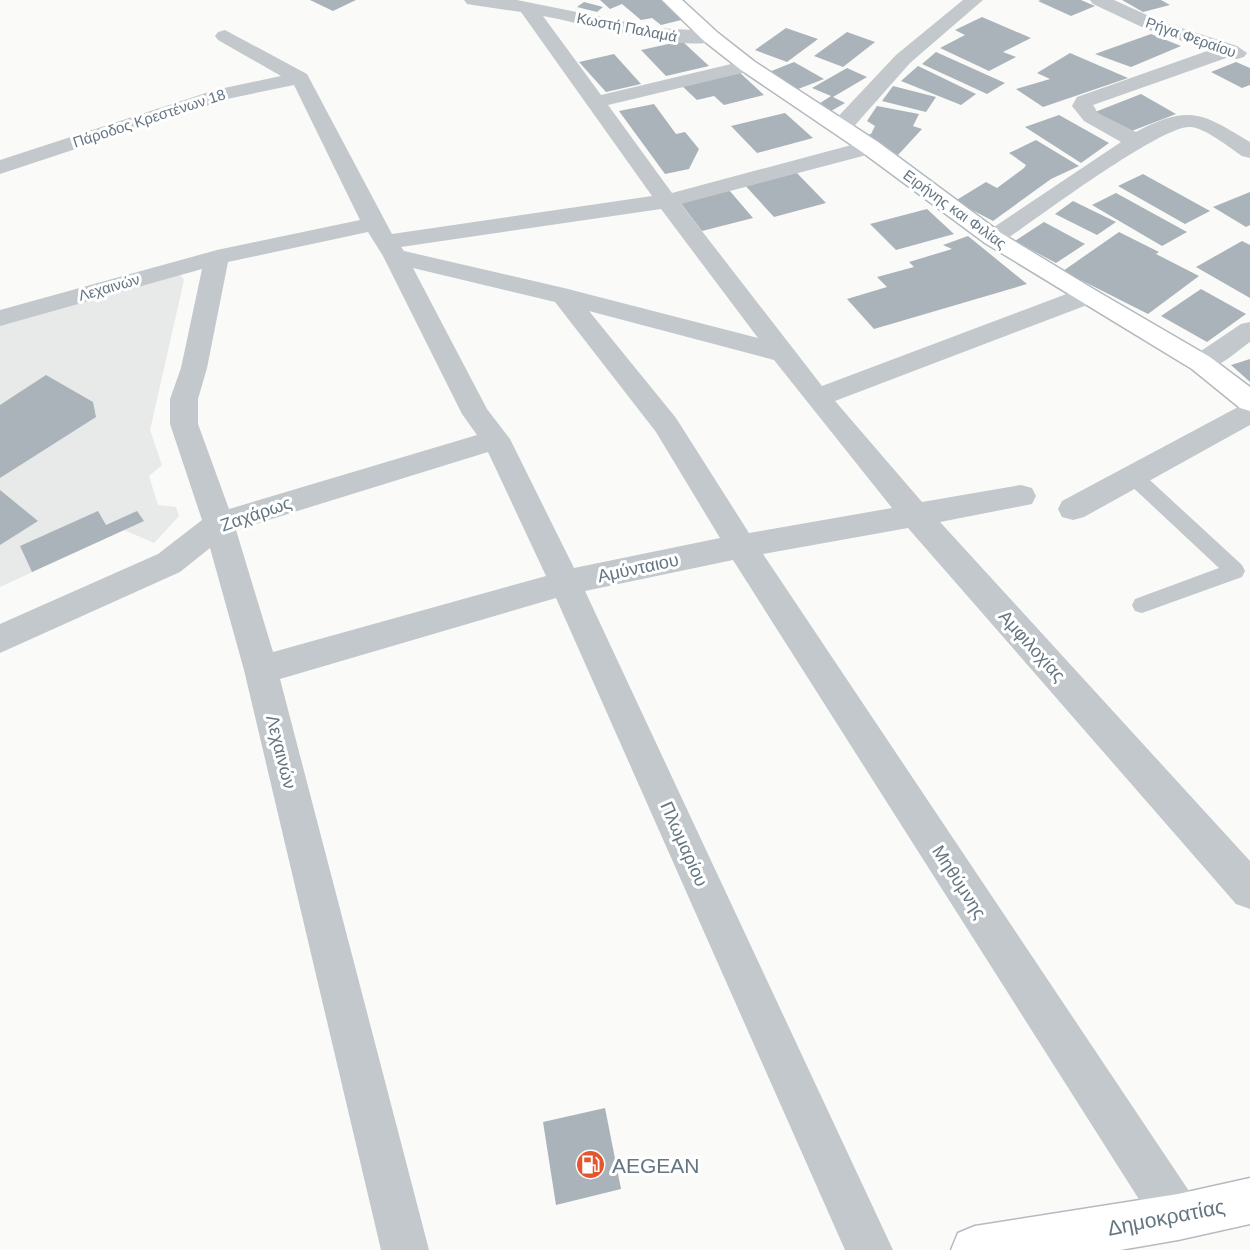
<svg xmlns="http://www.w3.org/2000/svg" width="1250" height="1250" font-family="Arial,sans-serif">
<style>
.built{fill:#e8e9e9}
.building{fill:#aab3b9}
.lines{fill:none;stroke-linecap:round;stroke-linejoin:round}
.secondary-casing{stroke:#b3babf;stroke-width:3}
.primary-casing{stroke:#b5babe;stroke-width:3}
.lane{fill:#c3c8cc;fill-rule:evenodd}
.street{fill:#c3c8cc;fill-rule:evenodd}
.secondary{fill:#fff;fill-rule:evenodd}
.primary{fill:#fff;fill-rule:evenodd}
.labels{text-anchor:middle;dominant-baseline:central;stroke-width:6;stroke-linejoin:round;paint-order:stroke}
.far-street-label{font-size:15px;fill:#657683;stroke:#fff}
.street-label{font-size:18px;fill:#657683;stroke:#fff}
.near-poi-label{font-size:21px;fill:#657683;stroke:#fff;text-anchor:start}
.near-street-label{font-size:21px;fill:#657683;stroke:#fff}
</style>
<rect width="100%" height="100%" fill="#fafaf8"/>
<polygon class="built" points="180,275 184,280 150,430 162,465 149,476 158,505 176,507 179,516 154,543 124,530 0,587 0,325"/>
<g class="building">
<polygon points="310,0 356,0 333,11"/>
<polygon points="600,0 661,0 685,19 661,25 652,18 641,20 622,4 610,9"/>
<polygon points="1041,0 1081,0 1095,6 1071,16 1038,1"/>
<polygon points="1122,0 1161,0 1170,5 1143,12"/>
<polygon points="584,2 603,7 597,12 577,7"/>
<polygon points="982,17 1031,38 1003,52 1016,57 989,71 940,48 965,35 955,30"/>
<polygon points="786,28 818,39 787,62 755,50"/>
<polygon points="847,32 875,42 843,67 814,56"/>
<polygon points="1151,34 1181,46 1131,67 1095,54"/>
<polygon points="682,41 709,66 666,76 641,50"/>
<polygon points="936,52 1005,83 987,94 922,64"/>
<polygon points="1070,53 1128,78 1043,107 1016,89 1050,79 1037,73"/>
<polygon points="614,54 641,84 606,92 579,62"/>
<polygon points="794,62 824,79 793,91 764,74"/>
<polygon points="1236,62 1250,68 1250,85 1242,88 1211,72"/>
<polygon points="918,66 976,94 961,105 901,81"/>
<polygon points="847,68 867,77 833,97 845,103 831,111 817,105 831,96 812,88"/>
<polygon points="738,71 764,95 724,105 714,96 697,100 681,85"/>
<polygon points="893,86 936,97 926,112 882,101"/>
<polygon points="1141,94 1176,114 1129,132 1095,112"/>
<polygon points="654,104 676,134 685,132 699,149 689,169 665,174 619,111"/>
<polygon points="877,106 919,114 913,126 922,129 898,155 865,135 871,134 875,126 867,121"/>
<polygon points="785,113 813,138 757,153 731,126"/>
<polygon points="1059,115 1109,143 1081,163 1025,127"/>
<polygon points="1036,140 1079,166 1051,179 993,221 955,201 986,182 997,188 1024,168 1026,165 1009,153"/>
<polygon points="793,169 826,203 774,217 742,182"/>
<polygon points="1143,174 1210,211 1185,224 1118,186"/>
<polygon points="729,190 753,218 702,231 679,201"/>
<polygon points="1250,192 1250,225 1246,227 1213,207"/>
<polygon points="1116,193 1187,232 1162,246 1092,205"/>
<polygon points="1073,201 1116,222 1097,235 1055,214"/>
<polygon points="927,209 954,234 896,250 870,224"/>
<polygon points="1044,222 1085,244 1056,263 1015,241"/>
<polygon points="1119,232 1159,252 1156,254 1199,276 1148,314 1063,271"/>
<polygon points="968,236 1027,284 874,329 847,299 887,287 877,277 914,267 909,262 952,249 943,245"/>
<polygon points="1242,241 1250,245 1250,298 1196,267"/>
<polygon points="1201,289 1246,314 1207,342 1161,316"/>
<polygon points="1250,359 1250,382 1231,365"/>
<polygon points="46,375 93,402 96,417 0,478 0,405"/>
<polygon points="0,490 38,521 0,545"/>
<polygon points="98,511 106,525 137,511 144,521 32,572 20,546"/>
<polygon points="605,1108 621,1189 556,1205 543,1122"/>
</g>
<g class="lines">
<defs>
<polygon id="secondary" points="662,0 682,0 718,33 755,62 878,142 1001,233 1095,290 1210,357 1250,387 1250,411 1240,408 1192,369 985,243 862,152 741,70 704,41"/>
<polygon id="primary" points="1250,1178 1250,1224 1178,1240 1120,1250 951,1250 958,1233 975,1226 1178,1194"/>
</defs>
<use href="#secondary" class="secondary-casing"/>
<use href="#primary" class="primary-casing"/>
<polygon class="lane" points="1133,469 1140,471 1242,565 1245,571 1242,577 1142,613 1135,611 1132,605 1135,599 1219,568 1126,481 1124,476 1126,471"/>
<g class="street">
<path d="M 464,0 L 517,0 L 656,28 L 711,31 L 718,33 L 721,37 L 718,41 C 675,52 588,24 543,16 L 601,95 L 748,60 L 755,62 L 758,66 L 755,70 L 608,105 L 672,193 L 870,140 L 878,142 L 881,147 L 878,152 L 681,204 L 822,386 L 1077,290 L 1086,288 L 1095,290 L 1099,296 L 1095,302 L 835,401 L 922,502 L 1021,485 L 1032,488 L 1036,496 L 1032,504 L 940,522 L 1250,861 L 1250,909 L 1236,904 L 908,528 L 763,554 L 1195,1200 L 1201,1217 L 1195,1234 L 1178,1240 L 1161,1234 L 733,560 L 585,591 L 893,1250 L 845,1250 L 556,598 L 280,679 L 429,1250 L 381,1250 L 244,670 L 210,548 L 180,572 L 0,653 L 0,624 L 158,554 L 202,520 L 170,424 L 170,399 L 181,368 L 202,269 L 0,326 L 0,310 L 217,250 L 360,220 L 294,85 L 227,99 L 0,174 L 0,160 L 215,90 L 281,76 L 218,40 L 215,36 L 218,32 L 225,30 L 307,74 L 392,234 L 652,196 L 521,12 L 473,5 L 467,4 ZM 661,209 L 758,338 L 564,288 L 404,251 L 401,247 ZM 368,232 L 383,256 L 462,414 L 477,435 L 229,509 L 198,424 L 198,399 L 207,368 L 228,262 ZM 413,268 L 555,302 L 656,432 L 720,538 L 574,568 L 510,439 L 487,409 ZM 589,311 L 774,360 L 892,508 L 749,533 L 676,418 ZM 488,452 L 546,576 L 273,652 L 236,530 Z"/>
<polygon points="963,0 983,0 910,63 849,132 841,133 833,132 830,127 833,122 896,55"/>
<path d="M 1090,0 L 1114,0 L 1160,21 L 1237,46 L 1247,53 L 1244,57 L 1237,59 L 1229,57 L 1093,105 L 1098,113 L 1136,132 C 1189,104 1202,113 1250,142 L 1250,158 L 1242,156 C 1230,148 1204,127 1190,127 C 1161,125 1032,222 1001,243 L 993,245 L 985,243 L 981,238 L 985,233 L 1121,142 L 1084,121 L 1072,106 L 1077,97 L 1210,50 L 1146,29 L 1093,4 Z"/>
<path d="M 1250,322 L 1250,342 C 1233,354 1213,375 1192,369 L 1188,363 L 1192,357 L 1241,324 Z"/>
<polygon points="1250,403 1250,425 1084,517 1073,520 1062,517 1058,509 1062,501 1240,406"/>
</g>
<use href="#secondary" class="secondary"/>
<use href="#primary" class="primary"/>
</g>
<defs>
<symbol id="fuel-disc" viewBox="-11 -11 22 22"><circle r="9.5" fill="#e4572e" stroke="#fff"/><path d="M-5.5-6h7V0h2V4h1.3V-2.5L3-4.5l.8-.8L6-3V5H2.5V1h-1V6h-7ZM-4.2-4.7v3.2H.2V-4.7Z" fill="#fff"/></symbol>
</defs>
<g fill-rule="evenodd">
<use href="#fuel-disc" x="574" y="1148" width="33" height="33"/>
</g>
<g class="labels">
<g class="far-street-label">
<text transform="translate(627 27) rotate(11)">Κωστή Παλαμά</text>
<text transform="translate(1191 37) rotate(19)">Ρήγα Φεραίου</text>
<text transform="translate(149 118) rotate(-18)">Πάροδος Κρεστένων 18</text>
<text transform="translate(955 209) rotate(36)">Ειρήνης και Φιλίας</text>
<text transform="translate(109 287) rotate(-16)">Λεχαινών</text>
</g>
<g class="street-label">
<text transform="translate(256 514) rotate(-19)">Ζαχάρως</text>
<text transform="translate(638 568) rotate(-12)">Αμύνταιου</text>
<text transform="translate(1032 646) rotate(48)">Αμφιλοχίας</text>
<text transform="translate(281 752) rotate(76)">Λεχαινών</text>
<text transform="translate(684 844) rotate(66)">Πλωμαρίου</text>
<text transform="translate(959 882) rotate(57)">Μηθύμνης</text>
</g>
<g class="near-poi-label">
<text x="612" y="1165">AEGEAN</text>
</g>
<g class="near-street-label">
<text transform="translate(1166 1217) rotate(-11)">Δημοκρατίας</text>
</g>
</g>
</svg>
